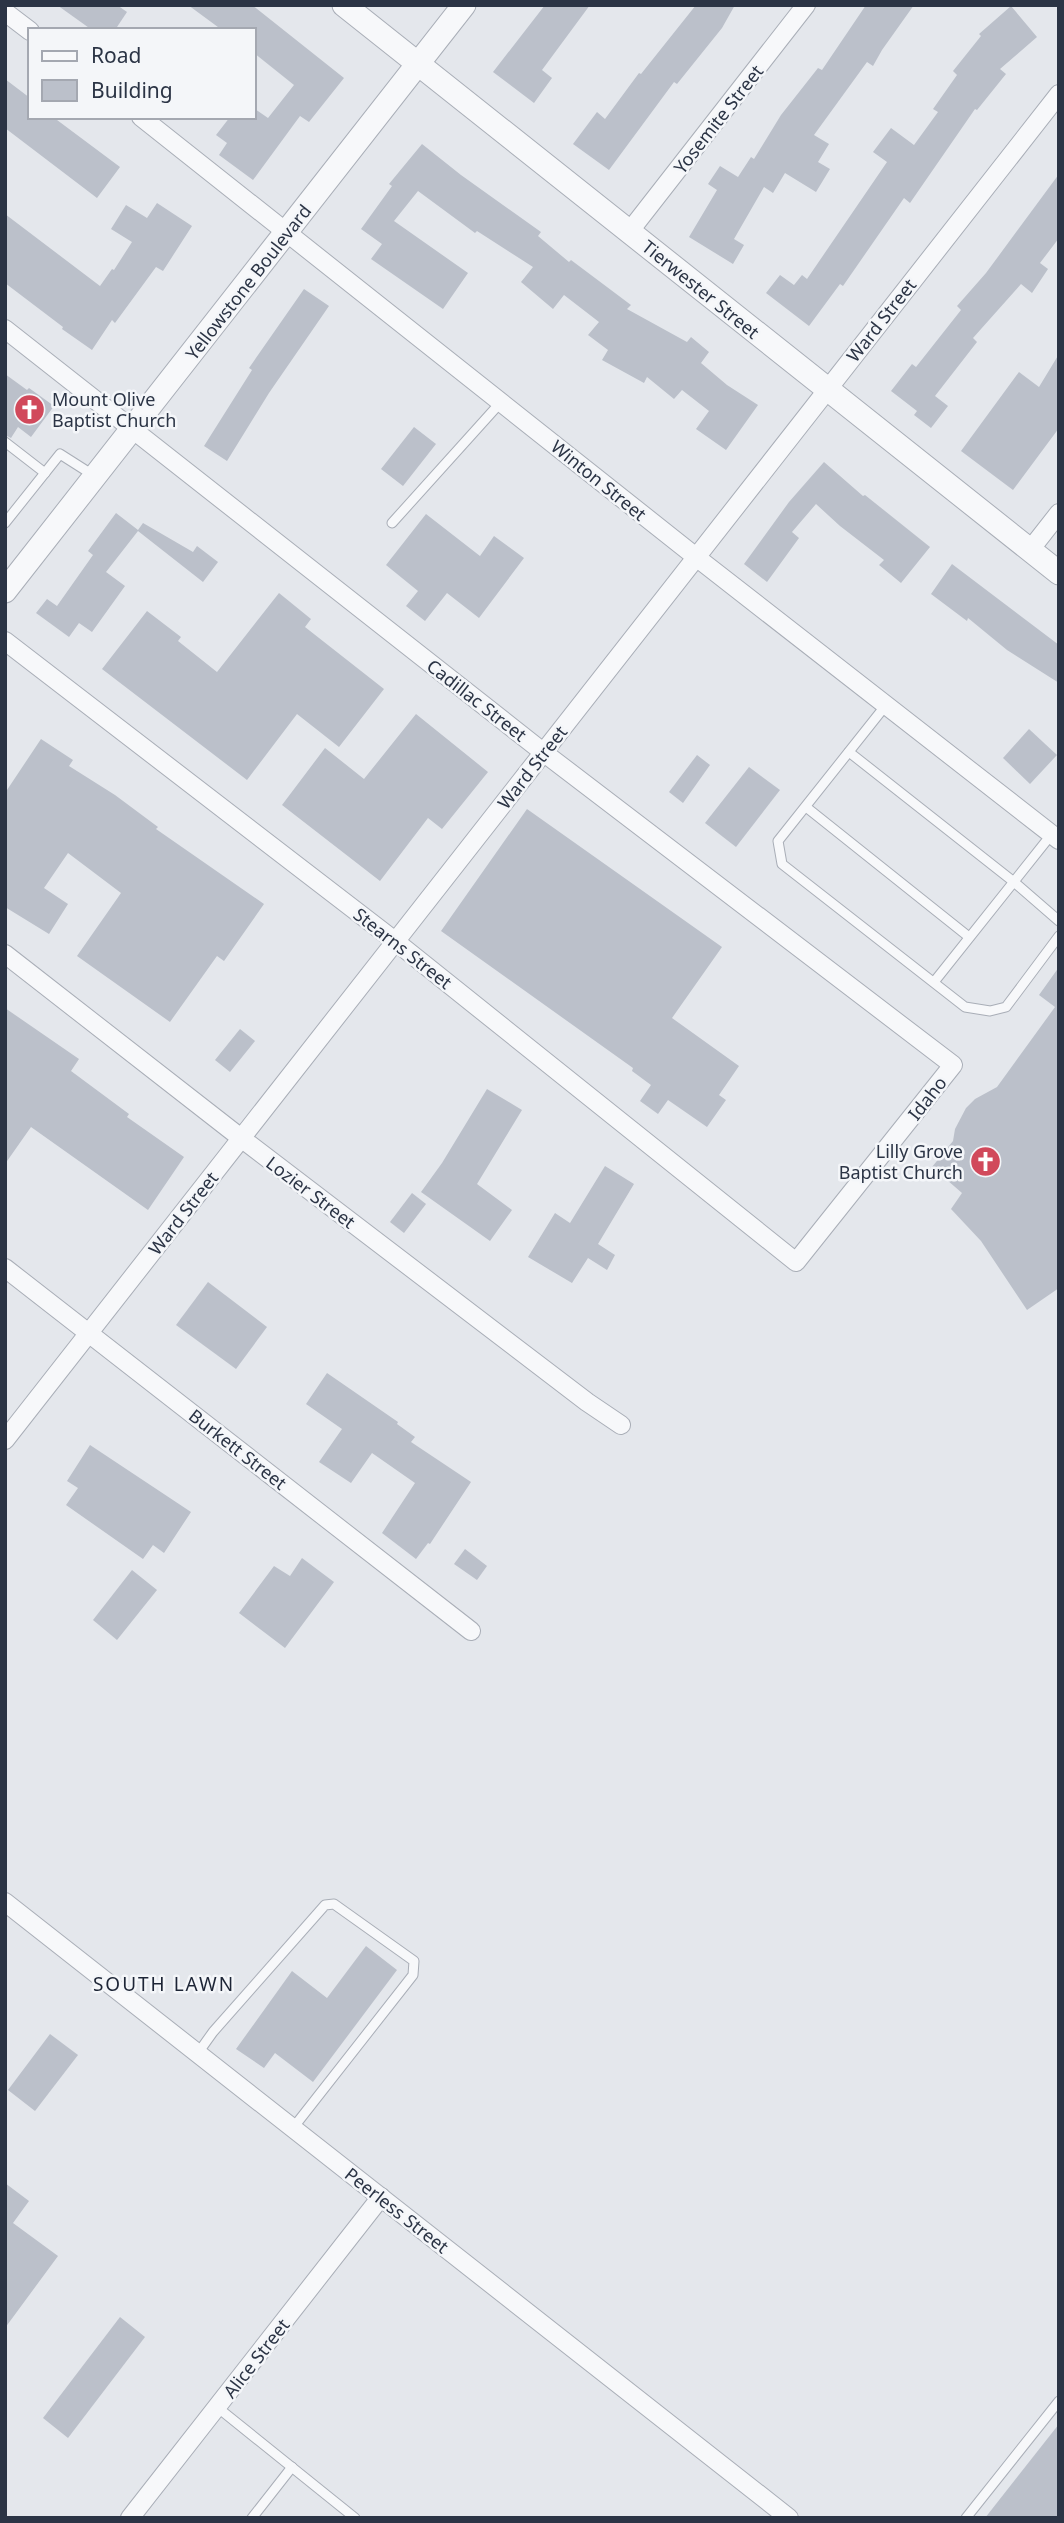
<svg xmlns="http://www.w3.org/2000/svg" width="1064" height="2523" font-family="'Noto Sans',sans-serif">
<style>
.building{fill:#bbc0ca}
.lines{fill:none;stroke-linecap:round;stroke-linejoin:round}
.service-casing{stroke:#a9aeb7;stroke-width:11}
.minor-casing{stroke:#a9aeb7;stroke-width:20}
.tertiary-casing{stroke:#a9aeb7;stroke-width:25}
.service{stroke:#f7f8fa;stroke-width:9}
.minor{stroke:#f7f8fa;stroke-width:18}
.tertiary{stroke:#f7f8fa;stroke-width:23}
.labels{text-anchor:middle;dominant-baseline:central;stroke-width:5;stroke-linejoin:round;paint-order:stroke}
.street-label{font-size:18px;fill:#2b3445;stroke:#f4f6f9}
.poi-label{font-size:18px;fill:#2b3445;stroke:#f4f6f9;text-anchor:start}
.neighbourhood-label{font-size:19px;letter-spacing:2px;fill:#1d2536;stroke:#f4f6f9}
</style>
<rect width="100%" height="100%" fill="#e4e7ec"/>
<g class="building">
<polygon points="57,5 117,5 127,12 115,30 92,30"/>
<polygon points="188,5 252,5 344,78 309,122 300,116 253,180 219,155 227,143 216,135 230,117 254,117 255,109 268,118 294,85 254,53 254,30 222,30"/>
<polygon points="545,5 590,5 542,70 552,78 534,103 493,72"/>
<polygon points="696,5 735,5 722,28 677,84 674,82 609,170 573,144 597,112 605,119 639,73 641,74"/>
<polygon points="866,5 914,5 882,50 873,66 867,62 814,135 829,144 818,162 830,169 816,192 785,173 773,193 764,187 734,239 744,245 733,264 689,237 717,190 708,184 720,166 738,177 751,157 754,159 781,115 818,68 822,70"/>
<polygon points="1011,6 1037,37 1000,69 1006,74 977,110 975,109 910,203 904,198 843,286 840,284 809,326 766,293 780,275 794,285 802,275 807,279 887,162 873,152 891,128 914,145 938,112 933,109 957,75 953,71 981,36 979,34"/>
<polygon points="5,79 30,98 30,117 53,117 120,167 97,198 5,128"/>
<polygon points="422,144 461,175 541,232 538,236 569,262 571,260 631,305 627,309 687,342 691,337 709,352 701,363 727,385 758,405 726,450 696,429 709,411 682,390 674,399 647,377 644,383 602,360 608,350 588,335 599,322 564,295 553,309 521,282 533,267 477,231 475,233 418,191 394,221 468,273 443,309 371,259 382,244 361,229 392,186 389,184"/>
<polygon points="1059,174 1059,238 1040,263 1048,269 1032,293 1021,284 973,338 977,342 935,396 948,406 931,428 914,415 917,411 891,391 912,364 916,367 961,310 957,306 986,273"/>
<polygon points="157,203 192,226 163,271 156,267 115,323 112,320 92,350 62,329 63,327 5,283 5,214 100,286 112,269 114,270 132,242 111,229 126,205 147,218"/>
<polygon points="304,289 329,306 269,393 227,461 204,446 252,370 249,368"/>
<polygon points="1059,354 1059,428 1013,490 961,451 1019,372 1039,387"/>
<polygon points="5,374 27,390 29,388 54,406 31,437 18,427 11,438 5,435"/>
<polygon points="414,427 436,444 403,486 381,469"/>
<polygon points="824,462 863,496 865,495 930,547 901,583 879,565 884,560 840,526 816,504 792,532 799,538 767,582 744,564 789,502"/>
<polygon points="116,513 138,530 143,523 193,552 197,546 218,562 203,582 138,531 106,572 125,586 92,632 79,623 69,637 36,613 47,599 57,606 93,555 88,551"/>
<polygon points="426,514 480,556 494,536 524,558 479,618 447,593 425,621 406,606 418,591 386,565"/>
<polygon points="952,564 1059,645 1059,683 1007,650 968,618 967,621 931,594"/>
<polygon points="279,593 311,619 305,627 384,689 339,747 297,714 247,780 102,669 147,611 181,637 178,641 217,672"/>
<polygon points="416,714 488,772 442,829 428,818 380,881 282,805 325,748 364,779"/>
<polygon points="1029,729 1057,755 1030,784 1003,758"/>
<polygon points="41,739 73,760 69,766 115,795 158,827 156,829 264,904 224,961 217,956 170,1022 77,956 121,893 68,853 44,888 68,904 49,934 5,907 5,793"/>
<polygon points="697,755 710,765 683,803 669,792"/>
<polygon points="749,767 780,790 736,847 705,823"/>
<polygon points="527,809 722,947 672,1018 739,1066 719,1095 726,1100 707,1127 668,1100 658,1114 640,1101 651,1085 632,1071 633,1068 441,931"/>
<polygon points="1059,967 1059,1288 1027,1310 981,1241 951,1209 962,1193 932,1167 953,1141 955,1129 966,1108 975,1099 997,1087 1055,1007 1039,995"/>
<polygon points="5,1008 79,1059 71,1071 129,1114 127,1117 184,1157 148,1210 31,1127 5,1164"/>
<polygon points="240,1029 255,1041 230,1072 215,1060"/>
<polygon points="487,1089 522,1110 477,1184 512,1210 490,1241 421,1192 442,1163"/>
<polygon points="605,1166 634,1184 598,1244 615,1255 607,1270 588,1258 572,1283 528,1257 555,1213 570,1223"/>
<polygon points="412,1193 426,1204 404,1233 390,1222"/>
<polygon points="208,1282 267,1327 236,1369 176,1325"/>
<polygon points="327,1373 398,1422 397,1424 415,1437 411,1442 471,1482 430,1544 428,1543 416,1559 382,1533 415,1483 372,1453 351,1483 319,1462 342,1429 306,1404"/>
<polygon points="90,1445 191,1512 164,1553 153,1545 143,1559 66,1505 78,1488 67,1481"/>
<polygon points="465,1549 487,1566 477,1580 454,1564"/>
<polygon points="302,1558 334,1582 285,1648 239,1613 274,1566 290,1576"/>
<polygon points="132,1570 157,1590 117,1640 93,1620"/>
<polygon points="366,1946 397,1970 313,2082 275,2053 264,2068 236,2049 292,1971 327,1998"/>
<polygon points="50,2034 78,2055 35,2111 8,2090"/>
<polygon points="5,2183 29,2201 13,2223 58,2256 5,2328"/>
<polygon points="120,2317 145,2337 68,2438 43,2418"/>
<polygon points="1059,2424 1059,2518 985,2518"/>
</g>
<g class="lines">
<defs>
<g id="service">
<polyline points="5,442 45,473"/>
<polyline points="5,523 60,454 93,475"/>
<polyline points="392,523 501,402"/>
<polyline points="886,705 778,841 782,864 965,1007 990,1011 1006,1007 1059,936"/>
<polyline points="849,752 1014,882 1059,921"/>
<polyline points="806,807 969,937"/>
<polyline points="934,982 1051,835"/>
<polyline points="198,2053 213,2032 325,1905 334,1904 414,1961 413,1975 293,2128"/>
<polyline points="217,2407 355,2518"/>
<polyline points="252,2518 292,2467"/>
<polyline points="966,2518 1059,2401"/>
</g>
<g id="minor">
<polyline points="5,12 30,31"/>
<polyline points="141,117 696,557 1059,840"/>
<polyline points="629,232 806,5"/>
<polyline points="5,329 543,752 953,1065 796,1262 395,941 5,641"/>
<polyline points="1030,550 1059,513"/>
<polyline points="5,954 241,1138 587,1402 621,1425"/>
<polyline points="5,1268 471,1631"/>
<polyline points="5,1440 1059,94"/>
<polyline points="5,1902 789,2518"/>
<polyline points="130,2518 381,2197"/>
</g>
<g id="tertiary">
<polyline points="344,5 1059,573"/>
<polyline points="5,591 464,5"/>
</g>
</defs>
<use href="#service" class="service-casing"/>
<use href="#minor" class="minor-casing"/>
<use href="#tertiary" class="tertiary-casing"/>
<use href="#service" class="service"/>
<use href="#minor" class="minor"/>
<use href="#tertiary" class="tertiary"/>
</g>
<defs>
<symbol id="church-disc" viewBox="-11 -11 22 22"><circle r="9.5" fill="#d1495b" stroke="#f4f6f9"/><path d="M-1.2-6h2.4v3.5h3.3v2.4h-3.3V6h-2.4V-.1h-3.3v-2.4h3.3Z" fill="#fff"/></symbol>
</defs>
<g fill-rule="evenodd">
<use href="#church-disc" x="12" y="392" width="35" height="35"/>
<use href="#church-disc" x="968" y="1144" width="35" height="35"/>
</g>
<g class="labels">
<g class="street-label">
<text transform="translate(718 119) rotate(-52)">Yosemite Street</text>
<text transform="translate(248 282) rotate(-52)">Yellowstone Boulevard</text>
<text transform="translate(701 289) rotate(39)">Tierwester Street</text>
<text transform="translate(881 320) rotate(-52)">Ward Street</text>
<text transform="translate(599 480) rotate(39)">Winton Street</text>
<text transform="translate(477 700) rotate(38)">Cadillac Street</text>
<text transform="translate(532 767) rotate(-52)">Ward Street</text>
<text transform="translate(403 948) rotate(38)">Stearns Street</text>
<text transform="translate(927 1098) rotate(-52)">Idaho</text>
<text transform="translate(311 1192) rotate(37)">Lozier Street</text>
<text transform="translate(183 1213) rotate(-52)">Ward Street</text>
<text transform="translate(238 1449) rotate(38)">Burkett Street</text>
<text transform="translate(397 2210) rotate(38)">Peerless Street</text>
<text transform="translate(256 2358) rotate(-52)">Alice Street</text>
</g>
<g class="poi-label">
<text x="52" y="399">Mount Olive<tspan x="52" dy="21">Baptist Church</tspan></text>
<text x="963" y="1151" text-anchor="end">Lilly Grove<tspan x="963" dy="21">Baptist Church</tspan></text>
</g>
<g class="neighbourhood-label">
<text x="164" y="1984">SOUTH LAWN</text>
</g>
</g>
<rect width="1064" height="2523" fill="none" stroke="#2b3445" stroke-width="14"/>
<rect x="28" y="28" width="228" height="91" fill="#f4f6f9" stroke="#a4a8b1" stroke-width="2"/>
<rect x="42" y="51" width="35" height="10" fill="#f7f8fa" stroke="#a4a8b1" stroke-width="2"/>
<text x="91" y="63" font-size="21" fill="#2b3445">Road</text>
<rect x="42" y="80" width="35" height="21" fill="#bbc0ca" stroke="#a4a8b1" stroke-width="2"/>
<text x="91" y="98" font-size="21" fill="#2b3445">Building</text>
</svg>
